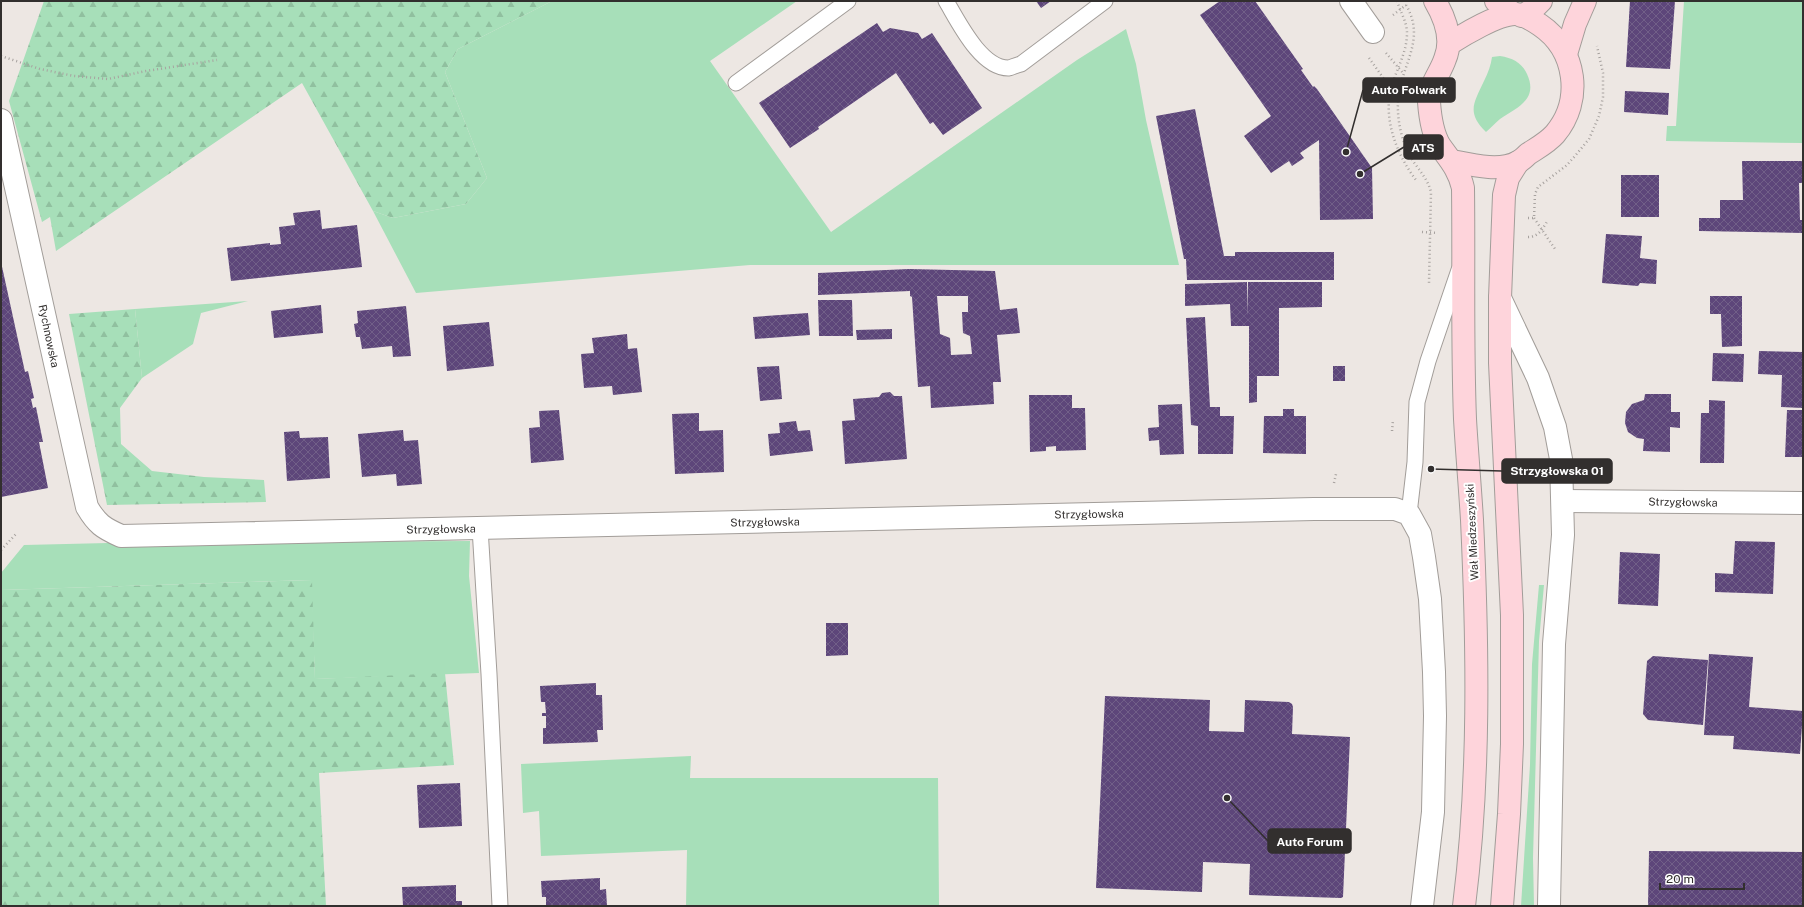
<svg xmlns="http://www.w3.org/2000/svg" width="1804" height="907" font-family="'Public Sans',sans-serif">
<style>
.grass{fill:#a7dfb9}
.forest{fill:url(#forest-firs)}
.building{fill:url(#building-cross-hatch);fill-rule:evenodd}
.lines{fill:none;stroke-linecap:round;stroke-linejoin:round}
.lane-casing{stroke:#a29d99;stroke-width:17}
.street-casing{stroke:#a29d99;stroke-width:24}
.secondary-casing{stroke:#a29d99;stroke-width:24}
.path{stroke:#a7a29f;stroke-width:2.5;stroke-dasharray:1 3;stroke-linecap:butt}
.lane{stroke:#fff;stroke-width:15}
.street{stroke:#fff;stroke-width:22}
.secondary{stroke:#fed4db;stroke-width:22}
.labels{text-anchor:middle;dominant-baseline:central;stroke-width:4;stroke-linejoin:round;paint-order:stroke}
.street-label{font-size:11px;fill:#322f2e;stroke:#fff}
.leader{fill:none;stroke:#322f2e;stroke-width:1.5}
.callout-dot{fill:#322f2e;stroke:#fff;stroke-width:1.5}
.callout{fill:#322f2e;stroke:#322f2e;stroke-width:1.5}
.callout-label{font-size:12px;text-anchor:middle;font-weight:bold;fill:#fff}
</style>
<defs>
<pattern id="forest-firs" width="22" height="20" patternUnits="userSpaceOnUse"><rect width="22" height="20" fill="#a7dfb9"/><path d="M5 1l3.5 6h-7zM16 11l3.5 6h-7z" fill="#90c09f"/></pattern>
<pattern id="building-cross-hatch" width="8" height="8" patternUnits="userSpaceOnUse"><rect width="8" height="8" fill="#5d467a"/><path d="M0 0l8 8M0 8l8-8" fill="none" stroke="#715f88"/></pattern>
</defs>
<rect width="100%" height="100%" fill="#ede7e3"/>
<g class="grass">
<polygon points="552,1 797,1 710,61 831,232 1077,60 1126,29 1136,64 1146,120 1179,265 750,265 416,293 373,211 393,218 466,204 487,178 445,72 458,49"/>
<polygon points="1684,1 1803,1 1803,143 1666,141 1667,126 1676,126"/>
<path d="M 1500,56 C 1513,58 1522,63 1527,74 C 1539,100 1516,108 1500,119 C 1495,123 1491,128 1486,132 C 1466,112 1474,103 1484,81 C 1488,73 1491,65 1492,57 Z"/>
<polygon points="248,301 201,313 193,344 142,378 135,309"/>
<polygon points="470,541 469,576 479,673 315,679 311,580 1,590 1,573 24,545 108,543"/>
<polygon points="1539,585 1544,585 1539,641 1533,858 1534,906 1521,906 1530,765 1532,664"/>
<polygon points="691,756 690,778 938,778 939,906 686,906 687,850 541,856 539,811 523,813 521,764"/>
</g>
<g class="forest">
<polygon points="44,1 552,1 458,49 445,72 487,178 466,204 393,218 373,211 302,83 56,251 50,217 42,222 9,101"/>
<polygon points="135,309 142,378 120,408 121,444 152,471 204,477 264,480 266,502 107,505 69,314"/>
<polygon points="312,580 315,679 445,673 454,765 319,773 326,906 1,906 1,590"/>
</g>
<g class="building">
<polygon points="1036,1 1051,1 1041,8"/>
<polygon points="1220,1 1255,1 1303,69 1301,70 1313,87 1314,86 1317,89 1372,168 1373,219 1320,220 1319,140 1300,153 1304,158 1292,166 1289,161 1271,173 1244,136 1271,116 1200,15"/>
<polygon points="1630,1 1675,1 1670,69 1626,67"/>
<polygon points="877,23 883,32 890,28 918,33 922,39 932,33 982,108 943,135 933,122 930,124 896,73 818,127 819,129 790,148 759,103"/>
<polygon points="1625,91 1669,93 1668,115 1624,112"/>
<polygon points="1195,109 1224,256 1235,256 1235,252 1334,252 1334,280 1187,280 1186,259 1184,259 1156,116"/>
<polygon points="1742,161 1803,161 1803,183 1799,183 1800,220 1803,220 1803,233 1699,231 1699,218 1720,218 1720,200 1743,200"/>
<rect x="1621" y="175" width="38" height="42"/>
<polygon points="320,210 322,229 357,225 362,267 231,281 227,248 270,243 270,245 281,244 279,227 295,225 293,213"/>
<polygon points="1606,234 1642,236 1640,258 1657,260 1656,284 1640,283 1638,286 1602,283"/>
<polygon points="1,262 25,372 28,371 34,398 31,399 33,408 36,407 43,442 39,442 48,488 1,497"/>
<path d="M 909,269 L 995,271 L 1000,310 L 1017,308 L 1020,333 L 997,335 L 1001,382 L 993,382 L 994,404 L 931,408 L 930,386 L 918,387 L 912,297 L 910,296 L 910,291 L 818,295 L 818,273 ZM 937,296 L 968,296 L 968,312 L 962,312 L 963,333 L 970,336 L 972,354 L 951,355 L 950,338 L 940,334 Z"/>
<polygon points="1247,282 1248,316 1248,282 1322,282 1322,307 1279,308 1279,376 1257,376 1257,402 1249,403 1249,326 1231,326 1230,304 1185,306 1185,284"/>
<polygon points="1710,296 1742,296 1742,346 1722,347 1721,314 1710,314"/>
<polygon points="818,300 852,300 853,336 819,336"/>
<polygon points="321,305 323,333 274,338 271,311"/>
<polygon points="406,306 411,356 393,357 392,346 362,349 360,337 356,337 354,324 358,323 357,311"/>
<polygon points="808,313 810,335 755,339 753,317"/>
<polygon points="1205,317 1210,407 1220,407 1220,416 1234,416 1233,454 1198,454 1198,426 1191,425 1186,318"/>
<polygon points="489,322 494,366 447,371 443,326"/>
<polygon points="892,329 892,339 857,340 856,330"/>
<polygon points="627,334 628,349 637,348 642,392 613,395 612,386 584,388 581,354 594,353 592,338"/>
<polygon points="1759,351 1803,352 1803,408 1781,407 1782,375 1758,374"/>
<polygon points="1713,353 1744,354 1743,382 1712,381"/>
<polygon points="779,366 782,399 760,401 757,367"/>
<rect x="1333" y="366" width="12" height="15"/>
<polygon points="890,392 894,396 902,396 907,459 845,464 842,421 855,420 853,399 879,397 882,393"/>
<polygon points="1645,394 1671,394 1671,412 1680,412 1680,428 1670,427 1670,452 1643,451 1644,439 1637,438 1628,432 1625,423 1626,412 1632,404 1644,400"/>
<polygon points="1029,395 1072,395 1072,408 1085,408 1086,450 1056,451 1056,446 1046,447 1046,451 1030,452"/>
<polygon points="1709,400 1725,401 1724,463 1700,463 1701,413 1709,413"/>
<polygon points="1182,404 1184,454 1160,455 1159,440 1149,441 1148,428 1159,427 1158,405"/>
<polygon points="1283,409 1294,409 1294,416 1306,416 1306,454 1263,453 1264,416 1283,416"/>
<polygon points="559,410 564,460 531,463 529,428 540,427 539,411"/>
<polygon points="1787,410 1803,410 1803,457 1785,457"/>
<polygon points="699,413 699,431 723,430 724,472 675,474 672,414"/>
<polygon points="796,421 798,431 810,430 813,451 770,456 768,434 780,433 779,423"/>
<polygon points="403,430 404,441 418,440 422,484 397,486 396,474 362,477 358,434"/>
<polygon points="299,431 300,438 328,437 330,478 287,481 284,432"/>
<polygon points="1735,541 1775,542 1773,594 1715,592 1715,573 1733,574"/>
<polygon points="1620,552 1660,554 1658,606 1618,604"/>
<polygon points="826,623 848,623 848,655 826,656"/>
<polygon points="1709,654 1753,657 1749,707 1803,711 1800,754 1733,749 1734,736 1704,735"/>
<polygon points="1653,656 1708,660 1703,725 1648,720 1643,714 1647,661"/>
<polygon points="596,683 596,695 602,695 603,730 597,730 598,742 543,744 543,728 546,728 546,716 542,716 542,713 546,713 545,702 541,702 540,686"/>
<polygon points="1105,696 1210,700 1209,731 1244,732 1245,700 1289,702 1292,704 1293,707 1292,734 1350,737 1343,897 1341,898 1249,895 1250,864 1203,862 1202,892 1096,888"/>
<polygon points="460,783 462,826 419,828 417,785"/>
<polygon points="1649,851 1803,852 1803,906 1648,906"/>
<polygon points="600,878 600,890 606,889 607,906 546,906 546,897 542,897 541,881"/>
<polygon points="456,885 456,901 462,901 462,906 403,906 402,887"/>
</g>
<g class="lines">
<defs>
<g id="lane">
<path d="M 946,1 C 958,21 981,69 1009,68 C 1012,67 1017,65 1021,64 L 1105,1"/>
<polyline points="736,83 848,1"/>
<polyline points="1409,514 1415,462 1417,402 1428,361 1459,270"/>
<polyline points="480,528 489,674 500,906"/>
</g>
<g id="street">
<polyline points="1351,1 1373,32"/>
<path d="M 1,120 L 87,507 C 97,524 103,528 121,536 L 1314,509 L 1395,509 L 1409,514 L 1420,534 L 1424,557 L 1430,599 L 1434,672 L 1435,716 L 1433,812 L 1422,906"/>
<polyline points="1500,298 1538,378 1555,427 1561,459 1563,535 1554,644 1549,906"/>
<polyline points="1563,501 1803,503"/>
</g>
<g id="secondary">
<path d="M 1435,1 C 1445,18 1453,40 1445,59 C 1440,74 1429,85 1429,102 C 1430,116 1432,133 1440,146 C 1450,160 1459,170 1463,188 C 1464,265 1462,342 1465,419 C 1467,453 1470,487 1472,520 C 1478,648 1480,779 1464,906"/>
<polyline points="1496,1 1514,14"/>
<polyline points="1522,16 1533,9 1541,1"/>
<path d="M 1449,44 C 1463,35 1498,14 1515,14 C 1523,14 1534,21 1540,25 C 1577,50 1583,101 1555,134 C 1547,143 1537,148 1528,154 C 1525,157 1522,160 1518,162 C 1500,172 1472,165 1452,161"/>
<polyline points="1566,54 1575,24 1585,1"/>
<polyline points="1502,906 1509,814 1512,744 1512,615 1500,363 1500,298 1504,195 1508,178 1518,162"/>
</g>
</defs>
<use href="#lane" class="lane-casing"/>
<use href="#street" class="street-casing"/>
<use href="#secondary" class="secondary-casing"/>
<g class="path">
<path d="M 1397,1 C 1400,11 1407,22 1407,33 C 1407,53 1396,70 1391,88 C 1383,120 1397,155 1416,180"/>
<path d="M 1406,5 C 1427,41 1400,65 1398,102 C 1397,121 1402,144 1413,161 C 1420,171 1428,180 1431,192 L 1429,283"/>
<polyline points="1393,15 1406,5"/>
<polyline points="1386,53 1403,73"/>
<polyline points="1,56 40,69 74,76 108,79 146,71 217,60"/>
<polyline points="1369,58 1391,89"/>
<polyline points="1528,218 1534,218 1535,194 1538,187 1567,165 1575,156 1589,139 1599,116 1603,97 1603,73 1597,46"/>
<polyline points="1534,218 1555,249"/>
<polyline points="1422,232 1437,233"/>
<path d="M 1528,237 C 1539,237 1543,228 1548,220"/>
<polyline points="1392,431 1393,420"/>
<polyline points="1334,483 1336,474"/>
<polyline points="1,550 16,534"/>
</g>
<use href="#lane" class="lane"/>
<use href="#street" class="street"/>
<use href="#secondary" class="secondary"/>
</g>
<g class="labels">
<g class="street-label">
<text transform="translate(49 336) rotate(78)">Rychnowska</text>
<text transform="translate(1683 502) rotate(1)">Strzygłowska</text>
<text transform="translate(1089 514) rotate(-1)">Strzygłowska</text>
<text transform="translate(765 522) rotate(-1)">Strzygłowska</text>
<text transform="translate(441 529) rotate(-1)">Strzygłowska</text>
<text transform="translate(1472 532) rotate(-93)">Wał Miedzeszyński</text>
</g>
</g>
<path class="leader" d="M1346 152L1363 90M1360 174L1404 147M1431 469L1502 471M1227 798L1268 841"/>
<g class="callout-dot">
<circle cx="1346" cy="152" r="4"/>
<circle cx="1360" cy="174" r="4"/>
<circle cx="1431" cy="469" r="4"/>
<circle cx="1227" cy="798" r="4"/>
</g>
<g class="callout">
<rect x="1363" y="78" width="92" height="24" rx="4"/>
<rect x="1404" y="135" width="39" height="24" rx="4"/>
<rect x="1502" y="459" width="110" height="24" rx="4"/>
<rect x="1268" y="829" width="83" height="24" rx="4"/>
</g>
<g class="callout-label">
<text x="1409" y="94">Auto Folwark</text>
<text x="1423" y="152">ATS</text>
<text x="1557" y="475">Strzygłowska 01</text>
<text x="1310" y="846">Auto Forum</text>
</g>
<rect width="1804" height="907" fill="none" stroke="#322f2e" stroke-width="4"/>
<path d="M1660 883v6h84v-6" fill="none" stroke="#322f2e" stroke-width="2"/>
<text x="1666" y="883" font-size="12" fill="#322f2e" stroke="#ffffff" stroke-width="3" paint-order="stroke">20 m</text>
</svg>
